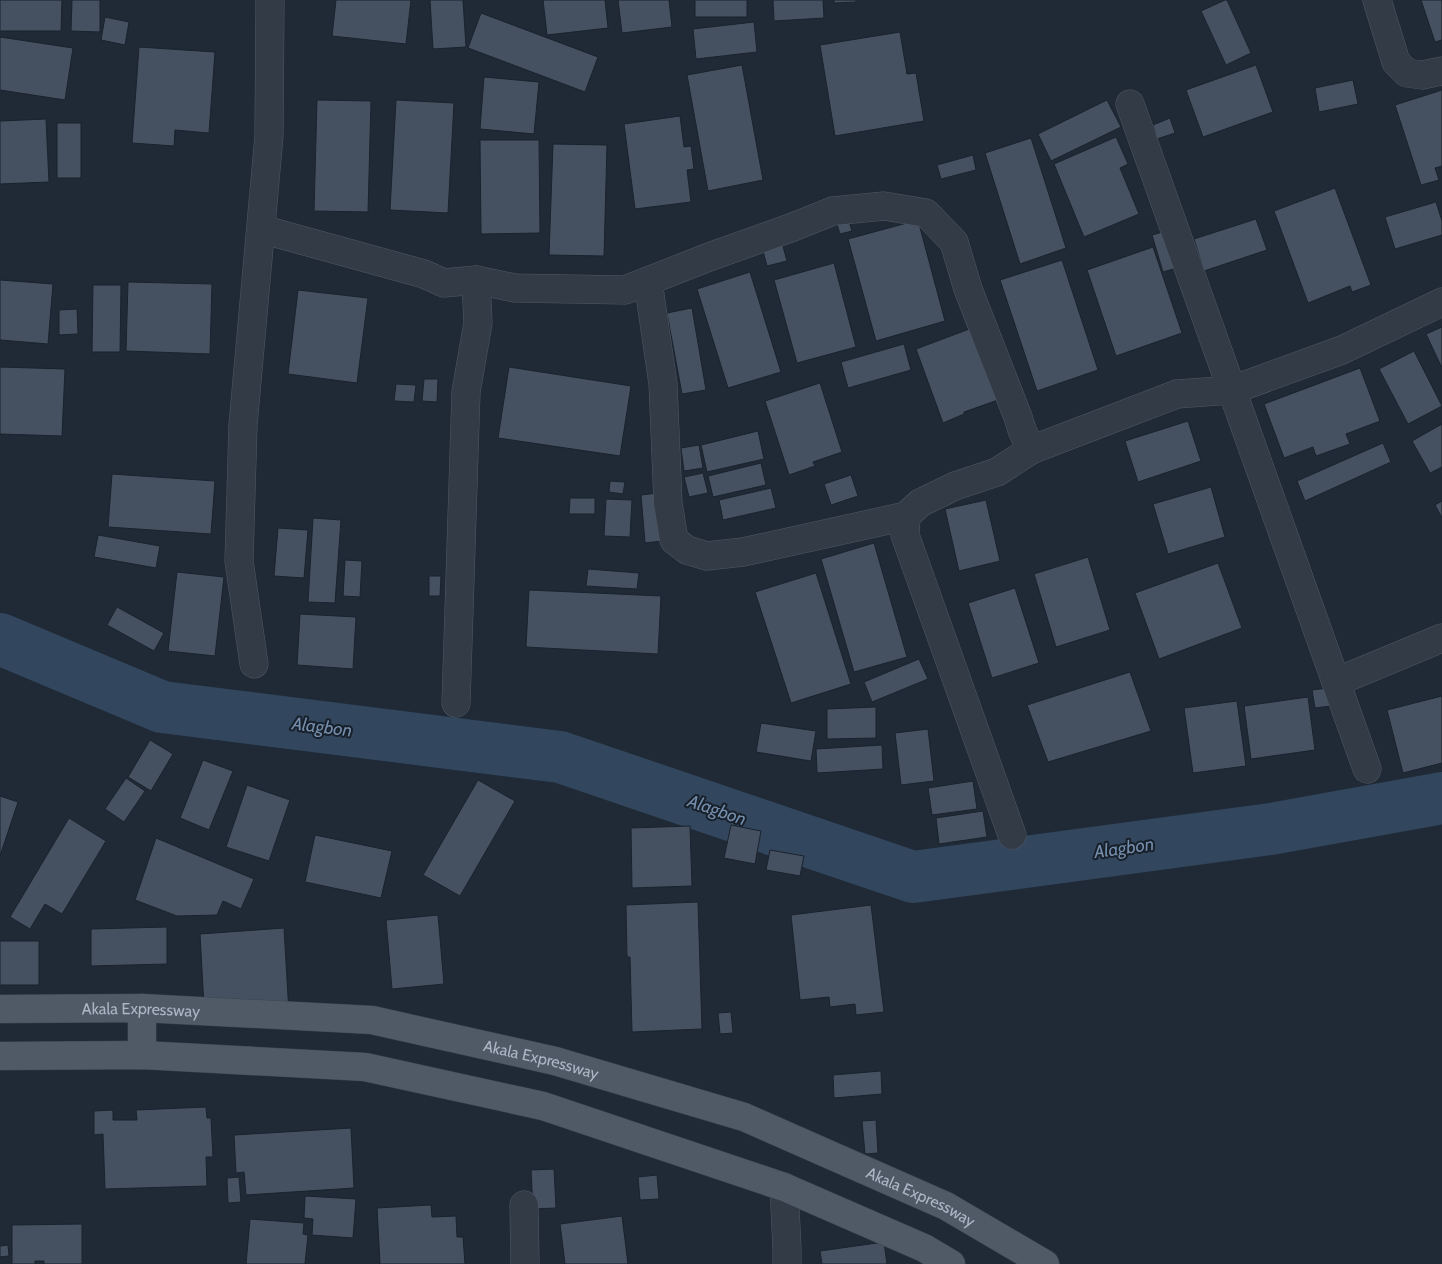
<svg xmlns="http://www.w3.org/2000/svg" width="1442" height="1264" font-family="Cabin,sans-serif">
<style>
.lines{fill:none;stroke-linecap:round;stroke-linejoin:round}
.river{stroke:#32465d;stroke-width:52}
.building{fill:#455160;stroke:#1a222d}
.minor-casing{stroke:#505965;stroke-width:29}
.major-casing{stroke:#3c4450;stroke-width:29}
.minor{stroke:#323b46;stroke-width:28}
.major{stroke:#505a67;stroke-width:28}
.labels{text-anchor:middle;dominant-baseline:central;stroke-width:4;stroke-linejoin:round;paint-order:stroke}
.street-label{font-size:16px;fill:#acb6c4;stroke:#18202b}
.water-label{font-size:18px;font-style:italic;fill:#748eac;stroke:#18202b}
</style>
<rect width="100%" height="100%" fill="#1f2a36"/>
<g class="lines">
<polyline class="river" points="0,639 162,707 560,757 913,877 1271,829 1442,798"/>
</g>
<g class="building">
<polygon points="0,0 62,0 61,31 0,31"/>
<polygon points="72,0 100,0 100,32 71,31"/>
<polygon points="336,0 411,0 406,44 332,36"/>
<polygon points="430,0 463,0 466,47 433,49"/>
<polygon points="543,0 605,0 608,28 547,35"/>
<polygon points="618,0 669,0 672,27 622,33"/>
<rect x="695" y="0" width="52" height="17"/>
<polygon points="773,0 823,0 824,18 774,21"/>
<polygon points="834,0 856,0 856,2 834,3"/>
<polygon points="1225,0 1227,0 1251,53 1226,65 1201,11"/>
<polygon points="1421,0 1442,0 1442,40 1435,42"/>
<polygon points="481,13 598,57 585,92 468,48"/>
<polygon points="105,17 129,22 125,45 101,40"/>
<polygon points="754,22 757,52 696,59 693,29"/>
<polygon points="900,32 907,74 916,73 924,121 835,136 820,45"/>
<polygon points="0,37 73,48 65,100 0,90"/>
<polygon points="139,47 215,52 209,133 175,130 174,146 132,143"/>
<polygon points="742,65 763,180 708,191 687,75"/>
<polygon points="1256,65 1273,112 1203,137 1186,90"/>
<polygon points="484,77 539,82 534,134 480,129"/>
<polygon points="1353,80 1358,104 1319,112 1315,88"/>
<polygon points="1442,90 1442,166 1435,168 1439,180 1421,185 1395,105"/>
<polygon points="317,100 371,101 368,212 314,211"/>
<polygon points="396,100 454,103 448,213 390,210"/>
<polygon points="1107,100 1121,127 1051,161 1038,134"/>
<polygon points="680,116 684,147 691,146 694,169 687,170 691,202 635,209 624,124"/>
<polygon points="1170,118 1175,133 1157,139 1153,125"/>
<polygon points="46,119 49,182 0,184 0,121"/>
<rect x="57" y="123" width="24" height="55"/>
<polygon points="1116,137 1128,164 1120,168 1139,214 1084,237 1054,164"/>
<polygon points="1031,138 1066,248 1020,264 985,153"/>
<polygon points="480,140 539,140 540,233 481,234"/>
<polygon points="553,144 607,145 604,256 549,255"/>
<polygon points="973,155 976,170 941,179 937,165"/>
<polygon points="1335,188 1371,285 1352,292 1350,286 1308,303 1274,211"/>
<polygon points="1436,202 1442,221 1442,235 1395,249 1385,217"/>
<polygon points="848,218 852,231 840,234 836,221"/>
<polygon points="1256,219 1267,250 1204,271 1194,239"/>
<polygon points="918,220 945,321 876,341 848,239"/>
<polygon points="1170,230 1180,267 1163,272 1152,235"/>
<polygon points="781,239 787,261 767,266 761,244"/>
<polygon points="1153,247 1182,333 1116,356 1087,270"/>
<polygon points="1062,260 1098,370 1037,391 1000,280"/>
<polygon points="834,263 856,347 797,363 774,280"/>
<polygon points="750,272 781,372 728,388 697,289"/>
<polygon points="0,280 53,284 48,344 0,340"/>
<polygon points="128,282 212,284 210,354 126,351"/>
<polygon points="93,285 121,285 120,352 92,352"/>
<polygon points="298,290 368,298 357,383 288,374"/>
<polygon points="692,308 706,390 682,394 667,313"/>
<polygon points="77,309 78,334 59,335 59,310"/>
<polygon points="1442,327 1442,368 1426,334"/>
<polygon points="972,328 998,400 964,412 964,414 943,423 916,349"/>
<polygon points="904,344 911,370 848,388 841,362"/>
<polygon points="1414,351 1442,406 1408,424 1379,369"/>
<polygon points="0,367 65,369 62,436 0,434"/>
<polygon points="509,367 631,386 620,456 498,438"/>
<polygon points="1360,368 1380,421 1346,434 1350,444 1316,456 1313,447 1284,458 1264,404"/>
<polygon points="424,379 438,379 437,402 422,401"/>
<polygon points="820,383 842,452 813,462 815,466 789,475 765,401"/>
<polygon points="396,384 416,385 414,402 394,401"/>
<polygon points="1188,421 1201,461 1138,482 1125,441"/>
<polygon points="1442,424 1442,467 1430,473 1412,441"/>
<polygon points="758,431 764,459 707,472 701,445"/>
<polygon points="1383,443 1391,462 1305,501 1297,481"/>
<polygon points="699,445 703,468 684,471 681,448"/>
<polygon points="761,463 766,485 713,497 708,476"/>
<polygon points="703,473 708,493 689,497 684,477"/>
<polygon points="112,474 215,481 211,534 108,527"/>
<polygon points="851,475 858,496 831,505 824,484"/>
<polygon points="610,481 625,482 623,494 609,492"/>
<polygon points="1211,487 1225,537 1168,554 1153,504"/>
<polygon points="771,488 776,508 723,520 719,500"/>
<polygon points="658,493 662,541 645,543 641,495"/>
<polygon points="570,498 595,498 595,514 569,514"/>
<polygon points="606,499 632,500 630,537 604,536"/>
<polygon points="986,500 1000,561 959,571 945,509"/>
<polygon points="1442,501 1442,518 1435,505"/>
<polygon points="313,518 341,520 335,603 308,602"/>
<polygon points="278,528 308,530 304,578 274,576"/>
<polygon points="98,535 160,546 156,568 94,557"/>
<polygon points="874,543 907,657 854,672 821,559"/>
<polygon points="1088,557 1110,630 1056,647 1034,574"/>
<polygon points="345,560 362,561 360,597 343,596"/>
<polygon points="1218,563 1242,628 1159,659 1135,593"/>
<polygon points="588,569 639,573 637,589 586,586"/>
<polygon points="177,572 224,577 215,656 168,651"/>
<polygon points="816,573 851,684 791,703 755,592"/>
<polygon points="429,576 441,576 440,596 429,596"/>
<polygon points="1015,588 1039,663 992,678 968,603"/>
<polygon points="529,590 661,596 658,654 526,647"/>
<polygon points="117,607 164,633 154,651 107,625"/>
<polygon points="300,614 356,617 353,669 297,665"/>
<polygon points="919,659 928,679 872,702 864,682"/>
<polygon points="1130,672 1151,731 1048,762 1027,705"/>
<polygon points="1328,688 1331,706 1315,708 1312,690"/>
<polygon points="1442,696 1442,763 1403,773 1387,710"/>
<polygon points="1308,697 1315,750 1251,759 1244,706"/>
<polygon points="1237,701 1246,766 1193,773 1184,708"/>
<polygon points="876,707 876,738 827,739 827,709"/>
<polygon points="761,723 816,731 811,761 756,752"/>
<polygon points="928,729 934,781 901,785 895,733"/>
<polygon points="150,740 173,754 151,791 128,777"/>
<polygon points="882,745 883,769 817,773 816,749"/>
<polygon points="203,760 233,771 209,830 180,818"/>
<polygon points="126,778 145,791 124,822 105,809"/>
<polygon points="478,780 515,801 460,896 423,875"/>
<polygon points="973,781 977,809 932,815 928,788"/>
<polygon points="247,785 290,800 269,861 226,847"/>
<polygon points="0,796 18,802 0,856"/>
<polygon points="983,811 987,837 939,844 936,818"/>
<polygon points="69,818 106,841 62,914 45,904 30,929 10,917"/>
<polygon points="731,825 761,831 755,864 724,858"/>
<polygon points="690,826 692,886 632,888 631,828"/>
<polygon points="315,835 392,851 381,898 305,882"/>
<polygon points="156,838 254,879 241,909 223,901 217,915 177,916 135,900"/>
<polygon points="770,850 804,856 800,876 766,870"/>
<polygon points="698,902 702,1029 632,1032 630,957 627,957 626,905"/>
<polygon points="871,905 884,1012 856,1015 855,1004 830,1007 829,997 800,1000 791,915"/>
<polygon points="438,915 444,984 392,989 386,920"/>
<polygon points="167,927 167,964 91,966 91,929"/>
<polygon points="284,928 289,1013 204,1007 200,934"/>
<rect x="0" y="941" width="39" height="44"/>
<polygon points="731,1012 733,1033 720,1034 718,1013"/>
<polygon points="881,1071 882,1094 834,1098 833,1075"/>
<polygon points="206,1107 207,1118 211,1118 213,1157 206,1157 207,1186 105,1189 103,1134 94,1135 94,1111 113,1110 113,1120 137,1120 136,1110"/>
<polygon points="876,1120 878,1153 865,1154 862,1121"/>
<polygon points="351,1128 354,1188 246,1195 244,1172 236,1173 234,1135"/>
<polygon points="554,1169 556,1208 533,1209 531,1170"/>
<polygon points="657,1175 659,1199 640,1200 638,1177"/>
<polygon points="239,1177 241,1202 228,1203 227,1178"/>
<polygon points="305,1196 356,1199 353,1238 312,1235 313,1219 304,1218"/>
<polygon points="431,1205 432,1217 456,1216 457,1237 463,1237 465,1264 380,1264 377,1208"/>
<polygon points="622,1216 628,1264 565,1264 560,1224"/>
<polygon points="250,1219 304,1223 303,1234 308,1235 305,1264 246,1264"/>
<polygon points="82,1224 82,1264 44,1264 44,1261 35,1261 35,1264 12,1264 12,1225"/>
<polygon points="884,1242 887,1264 822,1264 820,1251"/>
<polygon points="8,1245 9,1256 0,1257 0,1246"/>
</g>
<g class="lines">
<defs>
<g id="minor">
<polyline points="1377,0 1396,62 1407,73 1422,75 1442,71"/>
<polyline points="1130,104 1367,769"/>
<polyline points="261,229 424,274 444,283 476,280 478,323 466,392 456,703"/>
<polyline points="476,280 515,288 625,290 709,257 793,227 833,211 884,206 926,213 954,242 968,289 1018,417 1022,430 1031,450"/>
<polyline points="648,281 663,384 668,503 674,540 687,550 707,556 743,552 906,516 920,503 955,486 997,472 1031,450 1177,394 1232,390 1342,350 1442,302"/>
<polyline points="906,516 905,535 1012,835"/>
<polyline points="254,664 239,561 243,425 269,136 270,0"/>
<polyline points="1336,682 1442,638"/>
<polyline points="784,1187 787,1249 787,1264"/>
<polyline points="524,1205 525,1264"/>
</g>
<g id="major">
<path id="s1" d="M 0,1009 L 142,1008 L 372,1020 L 555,1061 L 744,1117 L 946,1206 L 1045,1264"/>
<polyline points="142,1055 142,1008"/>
<polyline points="0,1056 142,1055 365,1067 543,1106 784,1187 924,1248 951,1264"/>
</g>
</defs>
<use href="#minor" class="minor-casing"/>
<use href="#major" class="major-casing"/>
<use href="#minor" class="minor"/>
<use href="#major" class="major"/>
</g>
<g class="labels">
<g class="street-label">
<text stroke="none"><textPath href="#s1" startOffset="141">Akala Expressway</textPath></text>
<text stroke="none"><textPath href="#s1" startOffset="546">Akala Expressway</textPath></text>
<text stroke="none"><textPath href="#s1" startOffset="951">Akala Expressway</textPath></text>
</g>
<g class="water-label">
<text transform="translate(322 727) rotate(7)">Alagbon</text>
<text transform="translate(717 810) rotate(19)">Alagbon</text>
<text transform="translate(1124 848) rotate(-8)">Alagbon</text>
</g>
</g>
</svg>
